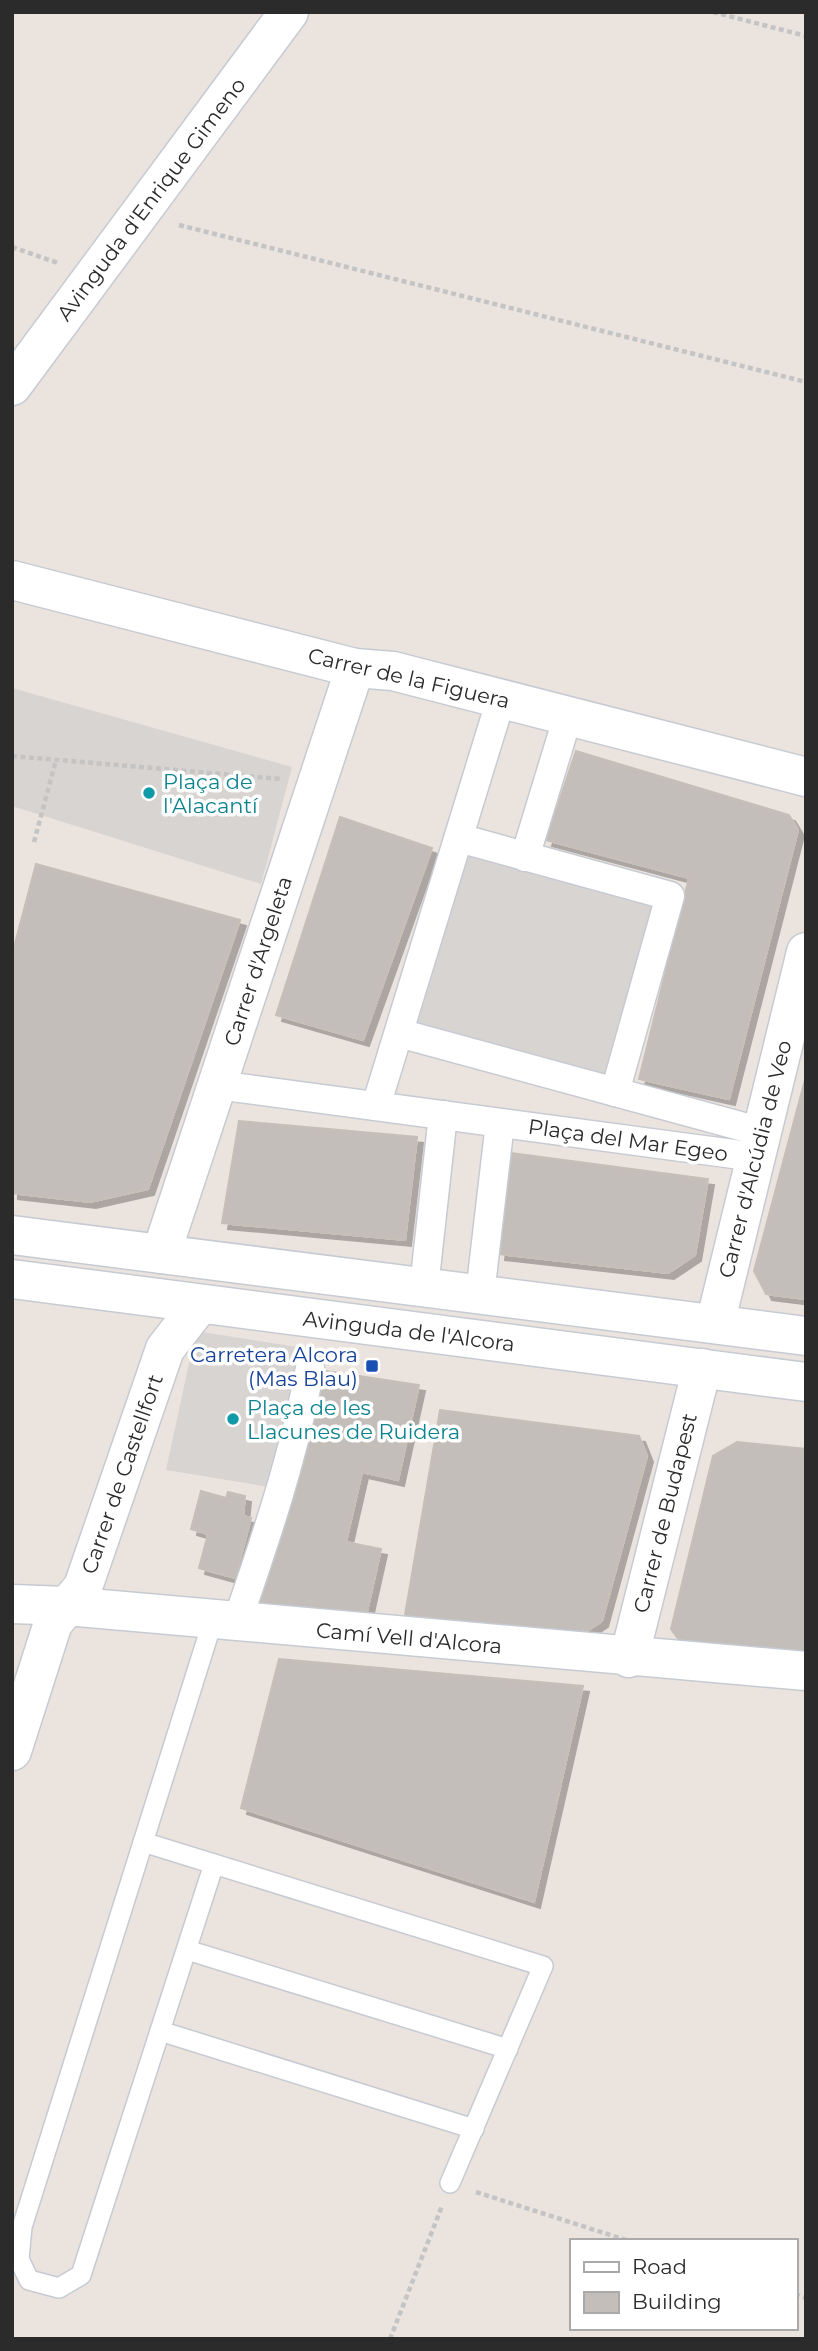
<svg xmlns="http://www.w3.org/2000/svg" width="818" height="2351" font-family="Montserrat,sans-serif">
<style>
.plaza{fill:#d8d4d1}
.building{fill:#c4beba;stroke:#c6bfb8;stroke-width:2;filter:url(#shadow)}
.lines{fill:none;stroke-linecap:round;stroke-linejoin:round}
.service-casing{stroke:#c6cbd3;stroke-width:22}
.pedestrian-casing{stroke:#c6cbd3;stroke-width:31}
.minor-casing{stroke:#c6cbd3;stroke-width:41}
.secondary-casing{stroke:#c6cbd3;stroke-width:41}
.path{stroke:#c4c4c4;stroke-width:4.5;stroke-dasharray:5 3.5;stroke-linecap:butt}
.service{stroke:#fff;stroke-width:19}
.pedestrian{stroke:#fff;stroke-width:28}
.minor{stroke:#fff;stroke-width:38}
.secondary{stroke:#fff;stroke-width:38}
.culture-dot{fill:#0f9aa8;stroke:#fff;stroke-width:2.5}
.transit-dot{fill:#1a4fb4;stroke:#fff;stroke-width:2.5}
.labels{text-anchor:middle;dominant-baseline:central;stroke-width:7;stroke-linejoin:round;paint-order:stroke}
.street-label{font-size:21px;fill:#2b2b2b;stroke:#fff}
.culture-label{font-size:21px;fill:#0d838f;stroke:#fff;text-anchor:start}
.transit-label{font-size:21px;fill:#164399;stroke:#fff;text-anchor:end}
</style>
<defs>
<filter id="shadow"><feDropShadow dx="6" dy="6" stdDeviation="0" flood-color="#0004"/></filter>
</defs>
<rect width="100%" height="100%" fill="#ebe3de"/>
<g class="plaza">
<polygon points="12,688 292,767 261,884 12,806"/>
<polygon points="459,838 670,896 615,1092 399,1033"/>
<polygon points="196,1331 304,1348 275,1488 166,1470"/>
</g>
<g class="building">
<polygon points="576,751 789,815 798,830 729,1099 639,1079 689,878 546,840"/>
<polygon points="340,817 432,848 363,1040 276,1015"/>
<polygon points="36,864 240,920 148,1189 90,1202 12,1193 12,955"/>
<polygon points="806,1076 806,1299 766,1294 754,1271"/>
<polygon points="239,1121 417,1137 405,1240 222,1223"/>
<polygon points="511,1153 708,1179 695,1255 668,1273 499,1254"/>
<polygon points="326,1371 419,1385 398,1480 362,1472 346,1542 381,1549 364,1625 257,1613"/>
<polygon points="440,1410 639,1436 647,1456 602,1621 581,1635 405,1615"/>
<polygon points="737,1442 806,1449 806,1651 682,1644 671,1629 713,1456"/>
<polygon points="201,1491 226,1498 228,1492 245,1496 243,1516 251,1518 235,1578 199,1568 208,1534 191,1529"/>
<polygon points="279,1659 583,1686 534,1902 241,1808"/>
</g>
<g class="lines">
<defs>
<g id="service">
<polyline points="213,1620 22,2227 19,2259 29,2280 59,2288 81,2275 214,1864"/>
<polyline points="143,1842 543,1966 450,2183"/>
<polyline points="187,1950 508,2049"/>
<polyline points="160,2031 474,2129"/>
</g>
<g id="pedestrian">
<polyline points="459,838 670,896 615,1092"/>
<polyline points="525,857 568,716"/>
<polyline points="399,1033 762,1132"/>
<polyline points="217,1085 756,1157"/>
<polyline points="376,1106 501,699"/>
<polyline points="424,1287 443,1115"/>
<polyline points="480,1294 500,1123"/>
<path d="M 237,1622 C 266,1538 294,1455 310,1368"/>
</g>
<g id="minor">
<polyline points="12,580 355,668 393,671 806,777"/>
<polyline points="161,1254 355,668"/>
<polyline points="715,1324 806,952"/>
<polyline points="12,1604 67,1606 806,1671"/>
<polyline points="629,1658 702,1368"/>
<polyline points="12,1751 53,1623 83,1587 165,1349 200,1304"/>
</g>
<g id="secondary">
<polyline points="12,386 289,12"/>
<polyline points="12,1235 806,1336"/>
<polyline points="12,1279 806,1382"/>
</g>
</defs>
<use href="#service" class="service-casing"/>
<use href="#pedestrian" class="pedestrian-casing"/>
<use href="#minor" class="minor-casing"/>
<use href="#secondary" class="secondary-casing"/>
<g class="path">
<polyline points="713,12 806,36"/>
<polyline points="179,225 806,382"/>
<polyline points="12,247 58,263"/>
<polyline points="12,756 281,779"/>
<polyline points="34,842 56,760"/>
<polyline points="476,2192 629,2241"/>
<polyline points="795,2294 806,2298"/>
<polyline points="390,2339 442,2206"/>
</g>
<use href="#service" class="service"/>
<use href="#pedestrian" class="pedestrian"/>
<use href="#minor" class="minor"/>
<use href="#secondary" class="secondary"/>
</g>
<g class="culture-dot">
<circle cx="149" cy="793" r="7"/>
<circle cx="233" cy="1419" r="7"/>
</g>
<rect class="transit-dot" x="365" y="1359" width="14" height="14" rx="3.5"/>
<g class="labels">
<g class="street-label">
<text transform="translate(151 199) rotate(-53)">Avinguda d'Enrique Gimeno</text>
<text transform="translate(409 678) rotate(13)">Carrer de la Figuera</text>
<text transform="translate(258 961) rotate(-72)">Carrer d'Argeleta</text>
<text transform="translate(628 1140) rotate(8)">Plaça del Mar Egeo</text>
<text transform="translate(755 1159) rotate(-76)">Carrer d'Alcúdia de Veo</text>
<text transform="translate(409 1331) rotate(7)">Avinguda de l'Alcora</text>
<text transform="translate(122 1474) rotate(-71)">Carrer de Castellfort</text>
<text transform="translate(665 1513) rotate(-76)">Carrer de Budapest</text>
<text transform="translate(409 1638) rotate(5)">Camí Vell d'Alcora</text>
</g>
<g class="culture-label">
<text x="163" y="781">Plaça de<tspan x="163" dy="24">l'Alacantí</tspan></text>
<text x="247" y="1407">Plaça de les<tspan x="247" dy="24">Llacunes de Ruidera</tspan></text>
</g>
<g class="transit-label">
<text x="358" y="1354">Carretera Alcora<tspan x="358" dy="24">(Mas Blau)</tspan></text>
</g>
</g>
<rect width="818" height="2351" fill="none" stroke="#2b2b2b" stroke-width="28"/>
<rect x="570" y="2239" width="228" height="91" fill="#ffffff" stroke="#aaaaaa" stroke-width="2"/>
<rect x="584" y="2262" width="35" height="10" fill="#ffffff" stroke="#aaaaaa" stroke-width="2"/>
<text x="632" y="2274" font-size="21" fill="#2b2b2b">Road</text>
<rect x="584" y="2292" width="35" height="21" fill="#c4beba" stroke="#aaaaaa" stroke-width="2"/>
<text x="632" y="2309" font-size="21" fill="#2b2b2b">Building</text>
</svg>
